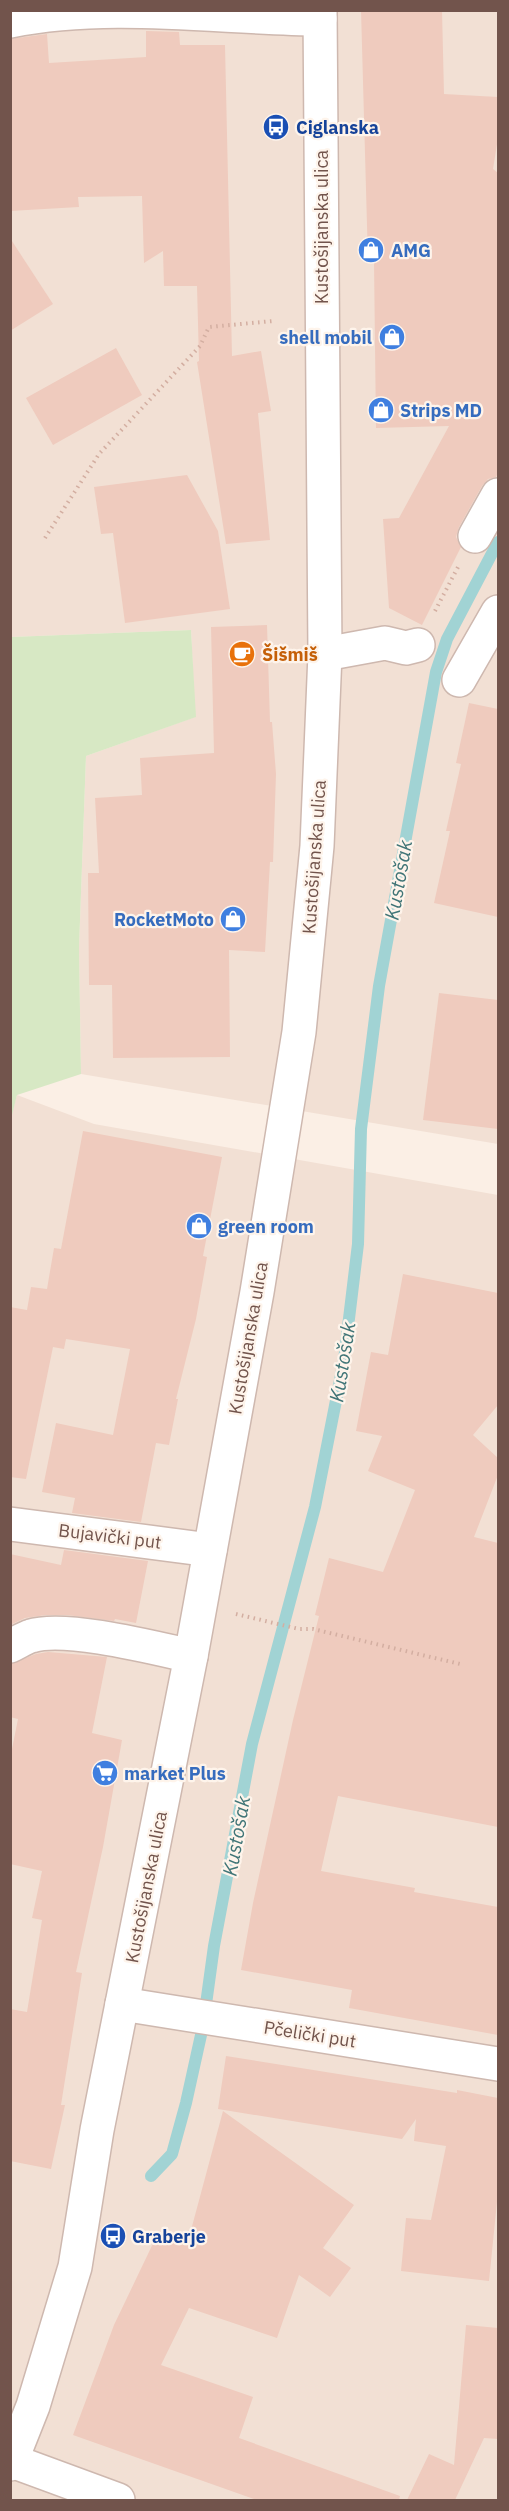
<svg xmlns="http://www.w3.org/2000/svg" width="509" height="2511" font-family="'IBM Plex Sans',sans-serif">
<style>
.residential{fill:#f2e0d4}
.green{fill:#d7e8c4}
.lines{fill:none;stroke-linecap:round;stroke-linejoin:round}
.stream{stroke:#a1d3d4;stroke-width:12}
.building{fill:#efcbbe}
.minor-casing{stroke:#ceb8af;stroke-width:36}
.path{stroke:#d3aea1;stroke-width:4;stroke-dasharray:1.5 4.5;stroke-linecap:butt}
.minor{stroke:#fff;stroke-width:33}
.labels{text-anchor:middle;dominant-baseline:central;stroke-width:4.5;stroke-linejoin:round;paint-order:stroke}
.transit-label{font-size:18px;font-weight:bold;fill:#164399;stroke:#fef4eb;text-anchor:start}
.street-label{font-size:18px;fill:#72544c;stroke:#fef4eb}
.shop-label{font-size:18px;font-weight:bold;fill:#366cbe;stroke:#fef4eb;text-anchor:start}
.food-label{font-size:18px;font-weight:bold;fill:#c56008;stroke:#fef4eb;text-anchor:start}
.water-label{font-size:20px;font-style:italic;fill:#407577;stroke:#fef4eb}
</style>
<rect width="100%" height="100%" fill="#fbefe5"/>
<g class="residential">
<polygon points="10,11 498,11 498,1144 81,1074 79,948 86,756 195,717 191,630 11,637"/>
<polygon points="17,1095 94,1124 498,1195 498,2500 11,2500 10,1120"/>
</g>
<polygon class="green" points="191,630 196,717 86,756 79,948 81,1074 17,1095 11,1119 11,637"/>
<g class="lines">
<polyline class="stream" points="151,2176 172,2154 186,2103 203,2026 214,1946 252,1744 315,1507 344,1360 358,1244 361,1129 379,986 436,672 447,639 498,542"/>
</g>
<g class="building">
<polygon points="361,10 442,10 444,94 498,97 498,138 493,169 498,173 498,473 496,477 488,479 482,486 459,527 456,537 461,547 422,625 389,608 383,519 399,518 449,426 376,428 374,262 368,261"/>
<polygon points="146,31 179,32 180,45 225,45 232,356 261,351 271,411 258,413 270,540 226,544 197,362 199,361 197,286 164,286 163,251 144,263 142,196 78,197 79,207 10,211 10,39 47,34 49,63 146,57"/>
<polygon points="10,238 53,304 10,331"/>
<polygon points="116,348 142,395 53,445 26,398"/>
<polygon points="187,475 218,531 230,609 125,623 113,533 101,534 94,487"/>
<polygon points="267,625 270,722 272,722 276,774 273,862 270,862 265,952 229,950 230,1057 113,1058 112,985 89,985 88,873 99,873 95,798 142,795 140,758 214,753 211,627"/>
<polygon points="469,703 498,709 498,917 434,903 450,831 446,831 461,764 456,763"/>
<polygon points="439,993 498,1000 498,1129 423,1120"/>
<polygon points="83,1131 222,1157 203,1256 207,1257 196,1319 176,1399 178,1399 169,1445 156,1443 141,1522 72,1513 75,1498 42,1492 56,1423 113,1435 130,1349 66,1339 64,1349 53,1347 26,1479 10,1477 10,1307 27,1310 31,1287 47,1289 54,1248 61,1249"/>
<polygon points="403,1274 498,1293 498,1405 473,1435 498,1458 498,1475 474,1537 498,1543 498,1827 338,1796 321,1871 415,1888 414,1892 498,1907 498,2035 349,2008 352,1990 241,1970 253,1903 293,1720 319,1616 315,1615 329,1558 383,1572 415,1490 368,1471 382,1436 356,1431 371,1352 388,1355"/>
<polygon points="64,1550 148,1561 136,1623 115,1619 114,1621 67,1615 46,1615 25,1618 10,1625 10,1554 61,1565"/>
<polygon points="48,1652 107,1657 92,1733 122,1740 103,1847 76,1972 82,1973 61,2105 65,2105 51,2169 10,2161 10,2009 27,2012 42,1920 32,1918 42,1871 10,1864 10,1759 18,1719 10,1717 10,1664 36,1654"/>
<polygon points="226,2056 457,2093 457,2090 498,2098 498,2192 489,2281 401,2271 406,2218 431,2220 446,2146 414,2141 416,2119 402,2139 218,2109"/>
<polygon points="223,2111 354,2205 323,2248 351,2268 330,2297 299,2275 277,2338 189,2308 161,2365 253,2397 239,2438 400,2496 399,2500 257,2500 73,2435 114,2325 159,2231 187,2245"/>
<polygon points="466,2325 498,2328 498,2439 484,2438 455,2500 407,2500 429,2454 454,2465"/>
</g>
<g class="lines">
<defs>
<g id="minor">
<path d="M 10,21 C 111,1 218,18 320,19"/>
<polyline points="475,536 498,495"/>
<polyline points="325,654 385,643 406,648 418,645"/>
<polyline points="459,680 498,612"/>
<polyline points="10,1524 210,1550"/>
<path d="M 10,1646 C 17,1643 24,1638 31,1636 C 65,1625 155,1648 191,1656"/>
<polyline points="122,2004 498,2064"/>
<polyline points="12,2461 118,2500"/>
<polyline points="10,2464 33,2406 75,2267 97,2130 191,1656 257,1292 299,1032 317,846 325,654 320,10"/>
</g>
</defs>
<use href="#minor" class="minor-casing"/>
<g class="path">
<polyline points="45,538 99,454 200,346 209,327 273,321"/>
<polyline points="435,611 458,567"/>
<polyline points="236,1614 299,1629 313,1629 460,1664"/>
</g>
<use href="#minor" class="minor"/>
</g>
<defs>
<symbol id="bus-disc" viewBox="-11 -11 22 22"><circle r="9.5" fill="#1a4fb4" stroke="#fef4eb"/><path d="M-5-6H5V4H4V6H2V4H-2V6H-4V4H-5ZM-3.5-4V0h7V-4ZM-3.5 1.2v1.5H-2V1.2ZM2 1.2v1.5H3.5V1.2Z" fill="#fff"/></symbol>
<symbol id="shop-disc" viewBox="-11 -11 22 22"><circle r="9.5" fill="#3f7fe0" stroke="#fef4eb"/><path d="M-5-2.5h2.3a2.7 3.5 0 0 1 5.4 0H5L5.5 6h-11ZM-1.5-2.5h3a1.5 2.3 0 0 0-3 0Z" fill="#fff"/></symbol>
<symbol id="cafe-disc" viewBox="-11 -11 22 22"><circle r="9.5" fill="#e8710a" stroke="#fef4eb"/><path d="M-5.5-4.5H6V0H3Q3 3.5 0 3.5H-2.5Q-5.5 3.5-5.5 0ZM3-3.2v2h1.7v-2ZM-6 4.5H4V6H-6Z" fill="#fff"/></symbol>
<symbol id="supermarket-disc" viewBox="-11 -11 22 22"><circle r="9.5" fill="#3f7fe0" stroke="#fef4eb"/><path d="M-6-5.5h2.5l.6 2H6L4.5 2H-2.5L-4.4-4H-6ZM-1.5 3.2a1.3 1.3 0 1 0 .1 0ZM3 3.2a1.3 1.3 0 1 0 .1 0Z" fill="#fff"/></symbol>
</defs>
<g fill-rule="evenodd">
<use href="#bus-disc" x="261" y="112" width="30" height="30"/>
<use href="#shop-disc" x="356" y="235" width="30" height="30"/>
<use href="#shop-disc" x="377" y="322" width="30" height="30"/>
<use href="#shop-disc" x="366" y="395" width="30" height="30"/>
<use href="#cafe-disc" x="227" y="639" width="30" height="30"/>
<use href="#shop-disc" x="218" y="904" width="30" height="30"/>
<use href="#shop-disc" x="184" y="1211" width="30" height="30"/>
<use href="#supermarket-disc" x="90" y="1758" width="30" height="30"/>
<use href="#bus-disc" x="98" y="2221" width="30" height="30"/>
</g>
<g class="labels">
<g class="transit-label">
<text x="296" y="127">Ciglanska</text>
<text x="132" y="2236">Graberje</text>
</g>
<g class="street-label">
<text transform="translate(321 227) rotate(-90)">Kustošijanska ulica</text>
<text transform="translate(314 857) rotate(-86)">Kustošijanska ulica</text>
<text transform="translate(248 1338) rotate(-80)">Kustošijanska ulica</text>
<text transform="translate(110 1536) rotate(7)">Bujavički put</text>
<text transform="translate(146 1887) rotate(-79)">Kustošijanska ulica</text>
<text transform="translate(310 2034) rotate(9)">Pčelički put</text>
</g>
<g class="shop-label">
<text x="391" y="250">AMG</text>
<text x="372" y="337" text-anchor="end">shell mobil</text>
<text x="400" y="410">Strips MD</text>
<text x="214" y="919" text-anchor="end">RocketMoto</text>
<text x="218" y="1226">green room</text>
<text x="124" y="1773">market Plus</text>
</g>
<g class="food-label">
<text x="262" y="654">Šišmiš</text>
</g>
<g class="water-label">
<text transform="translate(398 880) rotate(-80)">Kustošak</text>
<text transform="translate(342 1362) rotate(-81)">Kustošak</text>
<text transform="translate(236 1836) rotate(-80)">Kustošak</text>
</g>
</g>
<rect width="509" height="2511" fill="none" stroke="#72544c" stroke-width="24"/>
</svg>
